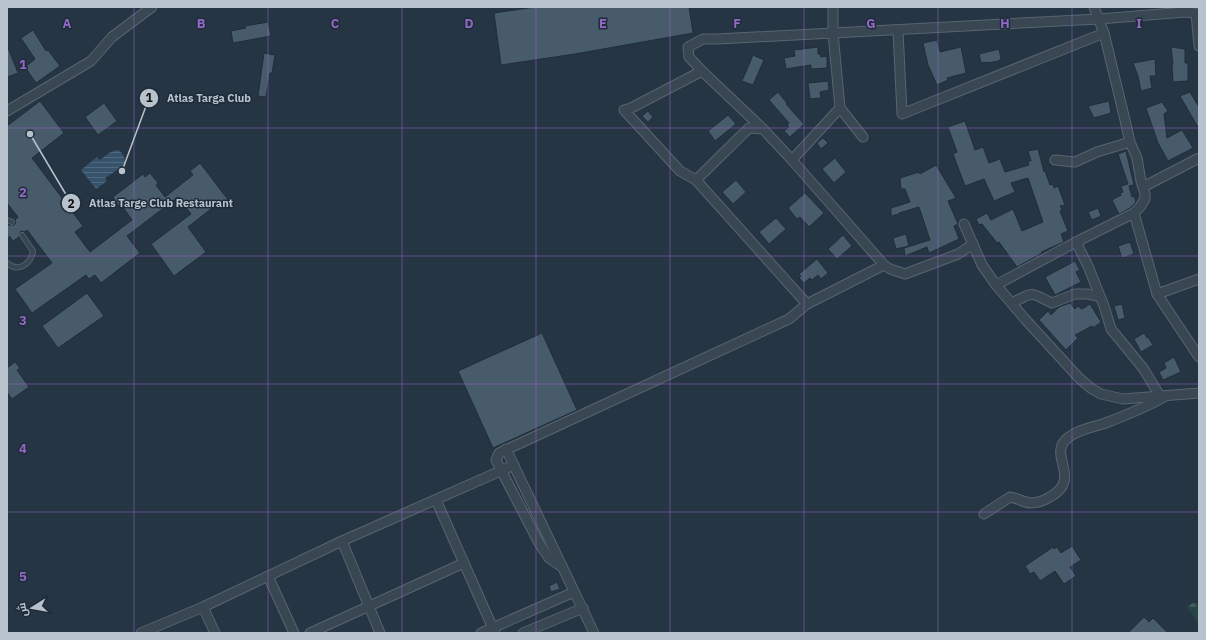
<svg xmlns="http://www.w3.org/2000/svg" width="1206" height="640" font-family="'IBM Plex Sans',Cairo,sans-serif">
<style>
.forest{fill:url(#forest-firs)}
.water{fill:url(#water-rules)}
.building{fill:#485b6a;stroke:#202e3b}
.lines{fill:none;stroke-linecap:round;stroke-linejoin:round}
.service-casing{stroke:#586571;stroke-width:6}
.minor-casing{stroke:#586571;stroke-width:11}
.path{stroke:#476363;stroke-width:1.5;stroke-dasharray:3 3;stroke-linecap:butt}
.service{stroke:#394753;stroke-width:4.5}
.minor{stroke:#394753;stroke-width:9}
.grid{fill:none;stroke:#9368c5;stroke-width:1;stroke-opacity:0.55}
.grid-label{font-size:13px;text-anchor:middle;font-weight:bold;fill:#9368c5;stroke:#1e2c39;stroke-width:3;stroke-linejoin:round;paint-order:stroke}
.leader{fill:none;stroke:#b7c2cd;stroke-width:1.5}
.callout-dot{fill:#b7c2cd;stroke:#1e2c39;stroke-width:1.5}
.mark-label{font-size:12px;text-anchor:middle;font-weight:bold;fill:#111}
.callout-label{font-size:11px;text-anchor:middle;font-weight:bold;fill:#b7c2cd;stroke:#1e2c39;stroke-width:3;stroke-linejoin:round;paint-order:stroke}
</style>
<defs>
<pattern id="forest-firs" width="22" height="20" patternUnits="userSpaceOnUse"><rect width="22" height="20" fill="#274545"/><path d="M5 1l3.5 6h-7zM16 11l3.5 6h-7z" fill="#445e5f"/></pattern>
<pattern id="water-rules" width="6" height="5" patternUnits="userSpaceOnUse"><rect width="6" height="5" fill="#37536c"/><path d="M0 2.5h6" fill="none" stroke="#526a80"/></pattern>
</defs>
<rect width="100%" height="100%" fill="#253544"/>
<polygon class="forest" points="1199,602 1199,624 1186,605"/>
<polygon class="water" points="116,150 120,151 124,156 125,162 123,166 105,178 107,181 96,189 81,170 97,157 100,160 109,153"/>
<g class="building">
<polygon points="535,7 689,7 693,33 575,54 501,65 494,13"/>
<polygon points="268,22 271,36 233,43 231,31 246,28 245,26"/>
<polygon points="33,30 46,51 48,50 60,66 36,83 25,67 35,59 21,38"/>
<polygon points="937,40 940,52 961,47 966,73 947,78 948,80 937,85 928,65 923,43"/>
<polygon points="7,45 18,73 7,77"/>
<polygon points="818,47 818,54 820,54 821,57 827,56 827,68 811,69 811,65 786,69 784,58 795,56 794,50"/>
<polygon points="1171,47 1185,49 1185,63 1188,63 1188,81 1173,82 1172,64 1173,64"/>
<polygon points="999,49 1001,59 998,61 988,63 987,62 981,63 979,54"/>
<polygon points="264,53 275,55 272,73 270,73 266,97 258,96"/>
<polygon points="753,55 764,60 753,85 742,81"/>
<polygon points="1155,59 1156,76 1150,76 1152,88 1141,91 1138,76 1133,63"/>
<polygon points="828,81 829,90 820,92 821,98 810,99 808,83"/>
<polygon points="778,92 787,103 786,104 804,124 790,137 784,131 789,127 787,125 789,123 769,100"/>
<polygon points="1190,92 1199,107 1199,129 1180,96"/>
<polygon points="40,101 64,133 32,158 83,226 75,232 90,252 132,220 123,207 121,209 113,197 143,174 145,177 150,173 158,183 156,185 165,197 193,175 190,171 200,163 229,201 219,209 216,205 188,227 206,252 174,276 151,244 191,214 178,197 127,236 140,253 101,283 95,275 89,279 86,275 32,313 15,289 52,263 27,230 25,232 22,231 20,232 19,237 13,241 7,233 7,226 8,225 14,225 16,223 15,220 18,217 7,203 7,126"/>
<polygon points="1109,101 1111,113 1094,118 1088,106"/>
<polygon points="1162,102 1168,111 1164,114 1167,138 1182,130 1193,148 1168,161 1158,143 1146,108"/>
<polygon points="104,103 117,121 98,135 85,117"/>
<polygon points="648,111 653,117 648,122 642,116"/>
<polygon points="728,115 736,124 715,141 708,131"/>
<polygon points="965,121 975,150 983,147 989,163 1000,159 1005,172 1029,165 1028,161 1031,161 1028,151 1038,149 1044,172 1045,171 1050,185 1053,184 1054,188 1058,186 1065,205 1060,206 1062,210 1060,211 1068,231 1061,234 1064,242 1041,252 1042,253 1017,267 999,242 997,243 982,224 979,225 976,219 987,213 991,220 1013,209 1022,231 1043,222 1028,178 1011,183 1015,192 994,201 984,179 965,186 953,154 957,152 948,127"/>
<polygon points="823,138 828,143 821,149 817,143"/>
<polygon points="1126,151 1134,185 1129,186 1132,197 1134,196 1136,202 1130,208 1119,214 1112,200 1121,195 1120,193 1123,192 1121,186 1128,184 1118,154"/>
<polygon points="835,158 846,172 834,183 822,169"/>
<polygon points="936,165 956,198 948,201 958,224 954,226 959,239 929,253 927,247 905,256 904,248 930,240 919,207 899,213 899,214 891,216 891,208 910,202 905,189 901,189 900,178 919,172 920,174"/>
<polygon points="736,180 746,192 733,204 722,192"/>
<polygon points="805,193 824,213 809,227 800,217 797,219 788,208"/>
<polygon points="1098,208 1101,216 1092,220 1088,212"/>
<polygon points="776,218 786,229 769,244 759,232"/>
<polygon points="906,234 909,246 896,249 893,238"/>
<polygon points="843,235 852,246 837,259 828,249"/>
<polygon points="1130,242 1134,254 1122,258 1118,246"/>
<polygon points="817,259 828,273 821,279 818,275 812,280 810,278 804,283 799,278 801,276 799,274"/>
<polygon points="1075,261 1080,270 1076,272 1081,282 1055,295 1045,277"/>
<polygon points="87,293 104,316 58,348 42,326"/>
<polygon points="1070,303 1075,309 1078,306 1082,309 1090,304 1101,322 1093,328 1092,326 1075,335 1078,338 1066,350 1039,320 1048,311 1051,315 1059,307"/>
<polygon points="1122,304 1125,318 1118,320 1114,306"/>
<polygon points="542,333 577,410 493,448 458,371"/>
<polygon points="1144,333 1147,338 1148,337 1153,345 1141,352 1134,339"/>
<polygon points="1174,357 1181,372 1163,380 1159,372 1166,368 1164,363"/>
<polygon points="15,362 20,368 17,370 29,387 12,399 7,392 7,368"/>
<polygon points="1072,546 1081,560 1070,567 1076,576 1064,584 1055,571 1040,581 1034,572 1030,574 1025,566 1053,547 1054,549 1057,547 1061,553"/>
<polygon points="557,582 560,589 551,592 549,586"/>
<polygon points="1144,617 1149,622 1153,618 1168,633 1128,633"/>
</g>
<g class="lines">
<defs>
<g id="service">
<polyline points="7,220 12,222"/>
<path d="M 7,263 C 18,273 31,264 33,251 L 22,235"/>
</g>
<g id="minor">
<polyline points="833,7 833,33 840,108 863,137"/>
<polyline points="898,30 902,114 1104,33"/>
<polyline points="702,71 763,129"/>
<polyline points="7,111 91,61 112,37 152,7"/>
<polyline points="792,160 840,108"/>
<polyline points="1055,160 1075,162 1097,152 1130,142"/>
<polyline points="696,180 680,171 624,110 631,108 702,71 689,57 688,47 703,39 717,39 1099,19 1185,12 1196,13 1199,46"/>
<polyline points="1143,187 1199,158"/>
<polyline points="1134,213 1157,294 1199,357"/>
<polyline points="964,224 982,265 996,285 1025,319 1079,378 1092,389 1101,394 1123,399 1199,393"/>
<polyline points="1076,242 1088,266 1104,306 1111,329 1143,368 1160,396"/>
<polyline points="884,265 807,304 696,180 749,128 763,129 792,160 884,265 890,269 905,274 958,254 973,244"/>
<polyline points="996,285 1076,242 1134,213 1140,207 1145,199 1145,194 1141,181 1137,158 1130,142 1125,120 1104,33 1094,7"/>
<polyline points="1157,294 1199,279"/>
<path d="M 1012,303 C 1035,291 1029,292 1052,303 L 1075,294 L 1088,294 L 1100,297"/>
<polyline points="506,449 594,633"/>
<polyline points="436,500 495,633"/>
<path d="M 984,514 L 1010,497 C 1017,498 1023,502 1030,503 C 1037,503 1045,500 1050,497 C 1084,478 1045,454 1069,437 C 1078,430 1092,427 1103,424 C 1124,416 1145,408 1164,397"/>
<polyline points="342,541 380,633"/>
<polyline points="562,567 549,558 539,543 501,470 496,460 499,453 789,319 807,304"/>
<polyline points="268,576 294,633"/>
<polyline points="203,607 215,633"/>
<polyline points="141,633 203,607 342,541 514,465"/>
<polyline points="310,633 464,563"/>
<polyline points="481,633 574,592"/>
<polyline points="523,633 583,608"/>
</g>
</defs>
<use href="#service" class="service-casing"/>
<use href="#minor" class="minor-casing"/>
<polyline class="path" points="7,237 17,228"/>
<use href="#service" class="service"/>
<use href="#minor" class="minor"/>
</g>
<path class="grid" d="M 134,7 L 134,633M 268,7 L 268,633M 402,7 L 402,633M 536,7 L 536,633M 670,7 L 670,633M 804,7 L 804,633M 938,7 L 938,633M 1072,7 L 1072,633M 7,128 L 1199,128M 7,256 L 1199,256M 7,384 L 1199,384M 7,512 L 1199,512"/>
<g class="grid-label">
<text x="67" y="28">A</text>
<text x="201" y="28">B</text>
<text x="335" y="28">C</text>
<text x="469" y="28">D</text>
<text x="603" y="28">E</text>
<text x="737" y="28">F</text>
<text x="871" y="28">G</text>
<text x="1005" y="28">H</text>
<text x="1139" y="28">I</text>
<text x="23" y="69">1</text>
<text x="23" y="197">2</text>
<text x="23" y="325">3</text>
<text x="23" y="453">4</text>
<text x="23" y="581">5</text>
</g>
<path class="leader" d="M122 171L149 98M30 134L71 203"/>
<g class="callout-dot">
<circle cx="122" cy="171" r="4"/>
<circle cx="30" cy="134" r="4"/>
<circle cx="149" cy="98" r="10"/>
<circle cx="71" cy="203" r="10"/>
</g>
<g class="mark-label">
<text x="149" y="102">1</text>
<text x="71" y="208">2</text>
</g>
<g class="callout-label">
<text x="209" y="102">Atlas Targa Club</text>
<text x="161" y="207">Atlas Targe Club Restaurant</text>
</g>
<rect width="1206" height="640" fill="none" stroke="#b7c2cd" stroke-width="16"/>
<g transform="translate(32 608) rotate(259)" stroke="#1e2c39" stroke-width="3" paint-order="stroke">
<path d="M0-3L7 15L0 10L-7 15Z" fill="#b7c2cd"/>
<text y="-6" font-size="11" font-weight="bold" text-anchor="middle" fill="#b7c2cd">ش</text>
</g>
</svg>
